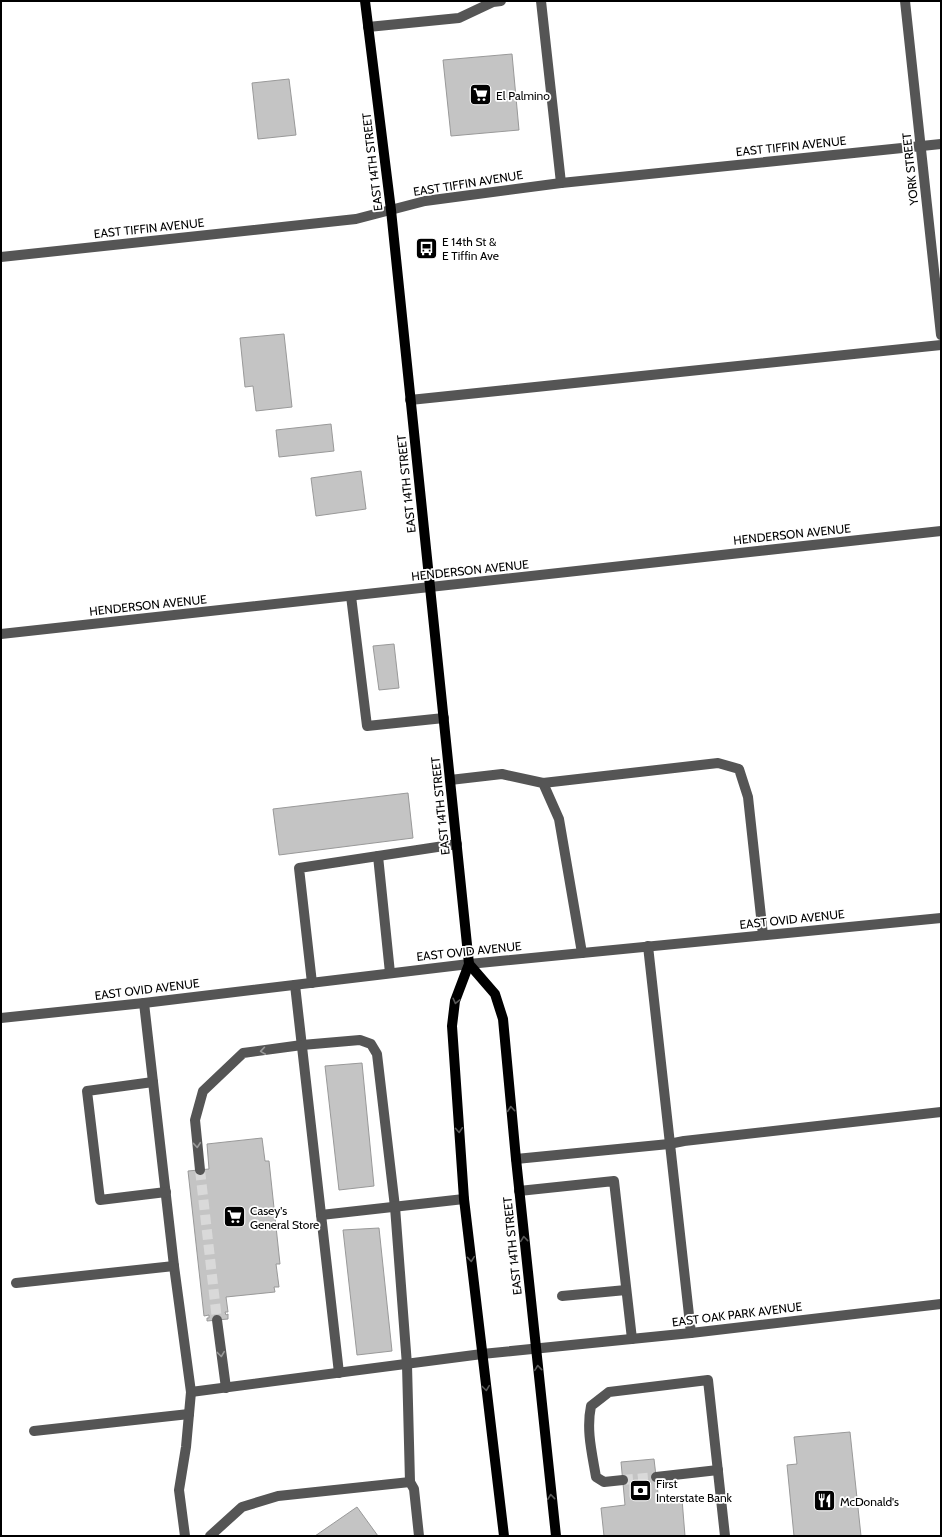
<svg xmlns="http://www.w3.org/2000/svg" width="942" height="1537" font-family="Cabin,sans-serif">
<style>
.building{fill:#c4c4c4;stroke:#999}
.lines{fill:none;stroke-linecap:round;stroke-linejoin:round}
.minor-tunnel{stroke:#d9d9d9;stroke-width:10;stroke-dasharray:10 5;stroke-linecap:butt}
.minor{stroke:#555;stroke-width:10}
.major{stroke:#000;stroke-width:10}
.oneway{stroke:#595959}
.oneway2{stroke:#999}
.labels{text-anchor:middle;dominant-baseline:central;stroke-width:3.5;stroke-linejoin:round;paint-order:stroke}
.poi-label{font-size:12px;fill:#000;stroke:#fff;text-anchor:start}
.street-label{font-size:12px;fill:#000;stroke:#fff}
</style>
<rect width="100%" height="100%" fill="#fff"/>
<g class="building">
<polygon points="512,54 519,130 451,136 443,60"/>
<polygon points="289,79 296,135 258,139 252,83"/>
<polygon points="284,334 292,407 256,411 253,386 245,387 240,338"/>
<polygon points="331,424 334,451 279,457 276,430"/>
<polygon points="361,471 366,509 316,516 311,478"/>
<polygon points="394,644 399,688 379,690 373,646"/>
<polygon points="408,793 413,838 279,855 273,809"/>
<polygon points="362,1063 374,1186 339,1190 325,1066"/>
<polygon points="262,1138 265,1161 269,1161 280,1264 276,1264 279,1287 274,1287 275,1292 226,1297 228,1312 225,1312 226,1315 228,1314 228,1319 207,1321 207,1318 209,1318 209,1315 204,1316 188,1171 209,1169 207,1144"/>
<polygon points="379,1228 392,1351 357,1355 343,1230"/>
<polygon points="850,1432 861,1536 794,1536 787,1465 797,1464 794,1437"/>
<polygon points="654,1459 659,1502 682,1499 685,1536 604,1536 601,1508 625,1505 621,1462"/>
<polygon points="357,1507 378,1536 315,1536"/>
</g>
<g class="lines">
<g class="minor-tunnel">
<polyline points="200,1170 217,1320"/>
<polyline points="623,1480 656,1477"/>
</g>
<g class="minor">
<polyline points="541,1 561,183"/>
<polyline points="905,1 941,335"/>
<polyline points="368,27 459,18 493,2 501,1"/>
<polyline points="1,257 356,219 425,201 561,183 941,144"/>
<polyline points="410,400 941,345"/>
<polyline points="351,596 367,726 444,718"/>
<polyline points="1,634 941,531"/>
<polyline points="450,780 502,774 543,783 559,819 582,953"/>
<polyline points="543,783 718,763 739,769 748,797 763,935"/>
<polyline points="378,856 390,973"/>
<polyline points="648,946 691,1333"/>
<polyline points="312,983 299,868 457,844"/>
<polyline points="295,985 339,1373"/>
<polyline points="144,1003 174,1266 191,1392 186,1447 179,1490 185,1536"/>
<polyline points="1,1018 144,1003 469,964 941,918"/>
<polyline points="153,1082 87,1091 100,1200 166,1192"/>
<polyline points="516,1159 669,1144 684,1141 941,1112"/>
<polyline points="200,1170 195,1120 203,1091 243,1053 302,1045 360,1040 371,1044 377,1054 395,1207 407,1365 410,1482 414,1489 419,1536"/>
<polyline points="519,1191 614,1181 632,1339"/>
<polyline points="321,1215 464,1199"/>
<polyline points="16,1283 174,1266"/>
<polyline points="562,1296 626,1290"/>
<polyline points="217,1320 226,1388"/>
<polyline points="191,1392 482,1354 691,1333 941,1304"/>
<polyline points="34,1431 189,1414"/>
<polyline points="656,1477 718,1470"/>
<path d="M 623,1480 L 604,1482 L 596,1477 C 592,1453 586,1430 591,1406 L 609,1392 L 708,1380 L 725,1536"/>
<polyline points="210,1536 242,1507 278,1496 410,1482"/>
</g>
<g class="major">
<polyline points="365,1 391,210 469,964 455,1001 452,1026 464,1199 504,1536"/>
<polyline points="469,964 495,994 503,1019 516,1159 556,1536"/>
</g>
</g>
<defs><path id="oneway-chevron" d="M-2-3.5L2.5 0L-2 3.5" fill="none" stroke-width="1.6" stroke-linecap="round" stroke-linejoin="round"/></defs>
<g class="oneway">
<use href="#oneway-chevron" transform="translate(456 1001) rotate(104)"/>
<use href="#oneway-chevron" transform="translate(511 1109) rotate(-95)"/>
<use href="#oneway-chevron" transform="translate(459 1130) rotate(86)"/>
<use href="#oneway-chevron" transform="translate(524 1239) rotate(-96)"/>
<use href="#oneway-chevron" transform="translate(471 1259) rotate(84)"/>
<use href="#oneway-chevron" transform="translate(538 1368) rotate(-96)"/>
<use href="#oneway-chevron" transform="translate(486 1388) rotate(83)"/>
<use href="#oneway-chevron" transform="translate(551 1497) rotate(-96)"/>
</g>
<g class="oneway2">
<use href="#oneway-chevron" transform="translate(263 1051) rotate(172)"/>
<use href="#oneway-chevron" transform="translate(197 1145) rotate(85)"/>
<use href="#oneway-chevron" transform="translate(221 1354) rotate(83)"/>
</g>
<defs>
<symbol id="supermarket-square" viewBox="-11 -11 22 22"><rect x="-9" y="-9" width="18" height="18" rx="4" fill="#000" stroke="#fff"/><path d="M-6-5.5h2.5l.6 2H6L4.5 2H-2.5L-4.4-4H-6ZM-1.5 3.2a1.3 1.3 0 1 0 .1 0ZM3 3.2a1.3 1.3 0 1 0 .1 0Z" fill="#fff"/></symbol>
<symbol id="bus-square" viewBox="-11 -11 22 22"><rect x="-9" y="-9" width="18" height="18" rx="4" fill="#000" stroke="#fff"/><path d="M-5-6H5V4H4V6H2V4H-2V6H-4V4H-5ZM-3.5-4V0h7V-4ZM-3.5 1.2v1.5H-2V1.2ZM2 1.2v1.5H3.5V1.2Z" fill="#fff"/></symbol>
<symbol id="bank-square" viewBox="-11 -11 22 22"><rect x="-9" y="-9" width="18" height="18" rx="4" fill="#000" stroke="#fff"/><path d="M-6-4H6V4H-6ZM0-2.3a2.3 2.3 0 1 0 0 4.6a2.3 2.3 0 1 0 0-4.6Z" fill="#fff"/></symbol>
<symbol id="restaurant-square" viewBox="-11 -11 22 22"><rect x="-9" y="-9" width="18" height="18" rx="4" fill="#000" stroke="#fff"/><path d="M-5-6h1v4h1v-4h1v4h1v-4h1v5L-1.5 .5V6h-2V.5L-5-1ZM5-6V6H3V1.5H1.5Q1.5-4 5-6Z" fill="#fff"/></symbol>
</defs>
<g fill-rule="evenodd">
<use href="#supermarket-square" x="468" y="82" width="25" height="25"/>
<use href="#bus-square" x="414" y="236" width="25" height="25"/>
<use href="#supermarket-square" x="222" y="1204" width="25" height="25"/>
<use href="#bank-square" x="628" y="1478" width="25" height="25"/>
<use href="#restaurant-square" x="812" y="1488" width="25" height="25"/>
</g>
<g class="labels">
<g class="poi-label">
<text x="496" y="95">El Palmino</text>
<text x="442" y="241">E 14th St &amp;<tspan x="442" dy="14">E Tiffin Ave</tspan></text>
<text x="250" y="1210">Casey's<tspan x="250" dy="14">General Store</tspan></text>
<text x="656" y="1483">First<tspan x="656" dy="14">Interstate Bank</tspan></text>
<text x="840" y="1501">McDonald's</text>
</g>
<g class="street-label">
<text transform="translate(791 146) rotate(-6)">EAST TIFFIN AVENUE</text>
<text transform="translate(372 162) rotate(-97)">EAST 14TH STREET</text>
<text transform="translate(910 169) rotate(-96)">YORK STREET</text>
<text transform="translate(468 183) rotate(-9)">EAST TIFFIN AVENUE</text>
<text transform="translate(149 228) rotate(-6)">EAST TIFFIN AVENUE</text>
<text transform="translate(406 484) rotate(-96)">EAST 14TH STREET</text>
<text transform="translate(792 534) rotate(-6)">HENDERSON AVENUE</text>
<text transform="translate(470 570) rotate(-6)">HENDERSON AVENUE</text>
<text transform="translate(148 605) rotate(-6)">HENDERSON AVENUE</text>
<text transform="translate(440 806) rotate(-96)">EAST 14TH STREET</text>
<text transform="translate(792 919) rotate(-6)">EAST OVID AVENUE</text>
<text transform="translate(469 951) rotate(-6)">EAST OVID AVENUE</text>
<text transform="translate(147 989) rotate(-7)">EAST OVID AVENUE</text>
<text transform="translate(512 1246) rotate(-96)">EAST 14TH STREET</text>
<text transform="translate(737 1314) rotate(-7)">EAST OAK PARK AVENUE</text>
</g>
</g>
<rect width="942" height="1537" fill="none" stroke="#000000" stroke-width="4"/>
</svg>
